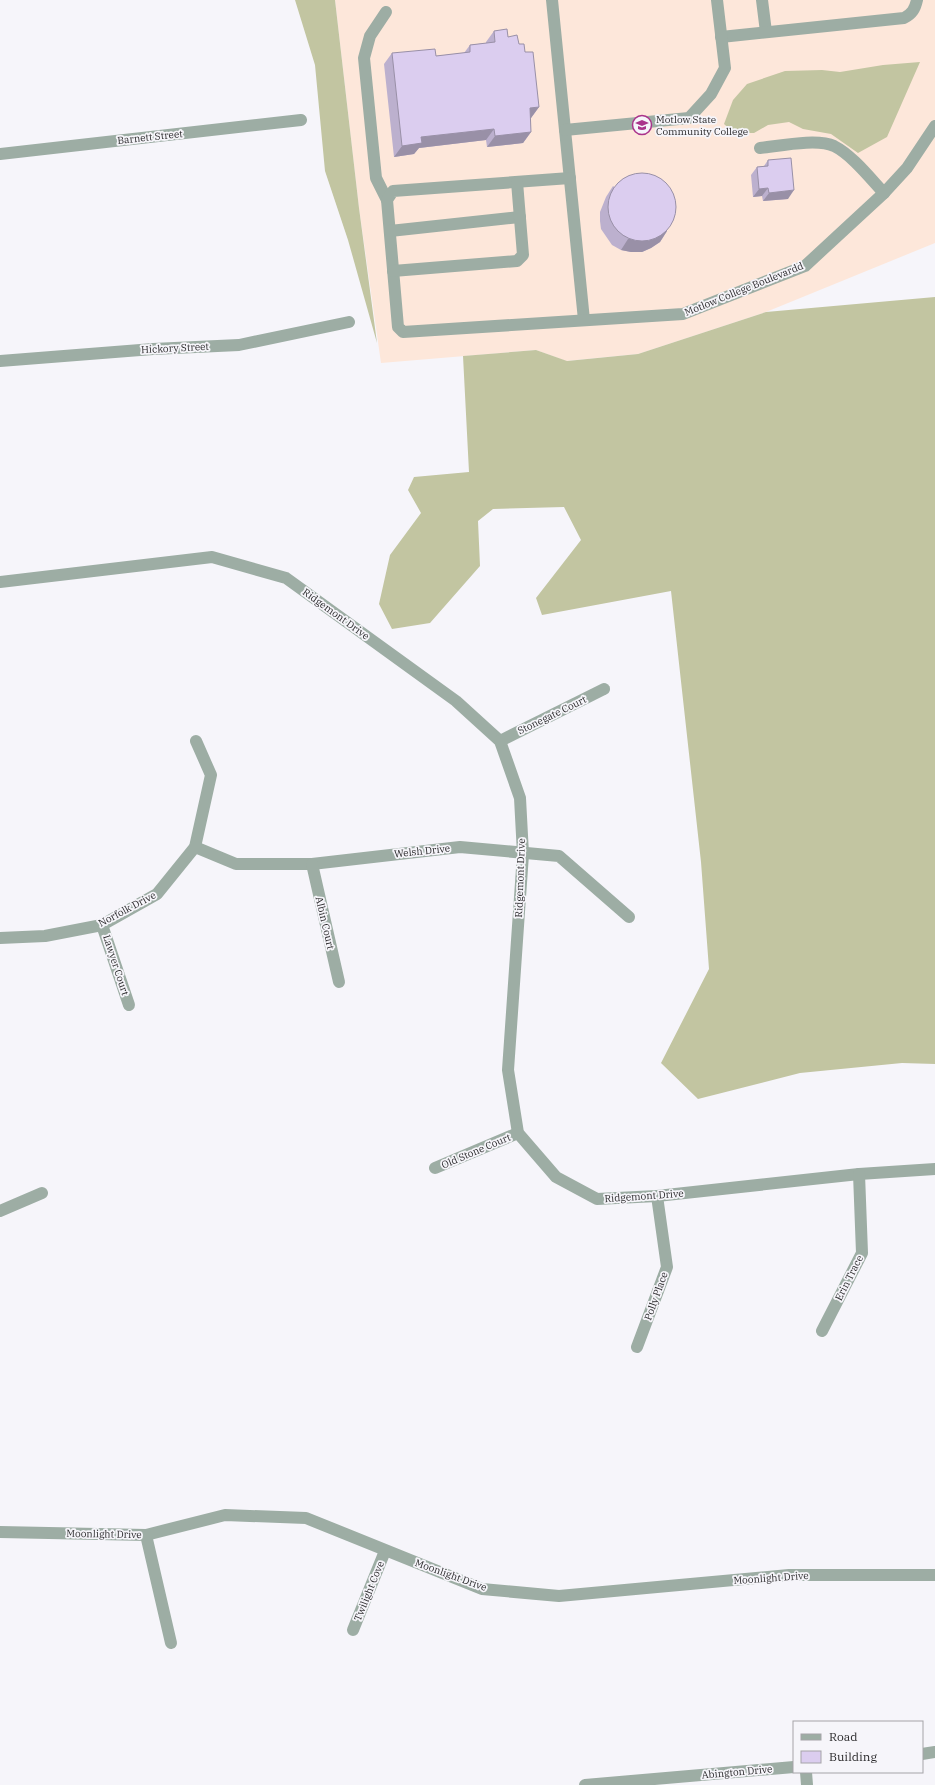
<svg xmlns="http://www.w3.org/2000/svg" width="935" height="1785" font-family="'IBM Plex Serif',serif">
<style>
.education{fill:#fde7da}
.forest{fill:#c2c5a1}
.lines{fill:none;stroke-linecap:round;stroke-linejoin:round}
.minor{stroke:#9dada4;stroke-width:12}
.wall{fill:#bcb0ce}
.shaded-wall{fill:#9990a7}
.building{fill:#dbcdef;stroke:#9990a7}
.labels{text-anchor:middle;dominant-baseline:central;stroke-width:3.5;stroke-linejoin:round;paint-order:stroke}
.poi-label{font-size:10px;fill:#2b2a2c;stroke:#f6f5fa;text-anchor:start}
.street-label{font-size:10px;fill:#2b2a2c;stroke:#f6f5fa}
</style>
<rect width="100%" height="100%" fill="#f6f5fa"/>
<polygon class="education" points="335,0 935,0 935,243 766,312 638,354 566,361 536,350 381,363 359,208"/>
<g class="forest">
<polygon points="295,0 335,0 359,208 377,343 348,240 325,171 315,65"/>
<polygon points="920,62 887,137 858,153 831,134 803,129 789,122 768,125 754,133 734,133 724,124 733,100 747,84 785,71 822,70 840,72 883,65"/>
<polygon points="935,297 935,1064 902,1063 800,1073 698,1099 661,1063 709,969 701,862 671,591 542,615 536,598 581,540 564,507 493,509 478,521 480,566 430,623 392,629 379,604 390,555 421,513 408,490 414,477 469,472 463,356 536,350 567,361 638,354 766,312"/>
</g>
<g class="lines">
<g class="minor">
<polyline points="552,0 584,320"/>
<polyline points="762,0 766,32"/>
<polyline points="386,12 370,36 364,58 376,178 387,200"/>
<path d="M 721,37 L 904,18 C 912,14 915,9 917,0"/>
<polyline points="565,130 689,118 711,94 725,68 717,0"/>
<path d="M 760,148 C 779,146 817,138 834,146 C 852,155 870,178 884,193"/>
<polyline points="0,154 301,120"/>
<polyline points="570,178 393,191 387,200 398,327 403,332 683,314 805,266 884,193 907,168 935,126"/>
<polyline points="390,231 520,217"/>
<polyline points="393,271 517,261 523,255 517,182"/>
<polyline points="0,361 153,349 239,345 349,322"/>
<polyline points="0,582 212,557 286,578 456,701 500,741 520,798 523,854 508,1070 518,1133 556,1177 597,1199 657,1196 859,1174 935,1169"/>
<polyline points="500,741 604,689"/>
<polyline points="195,847 236,864 312,864 460,847 559,856 629,917"/>
<polyline points="312,864 339,982"/>
<polyline points="102,925 129,1005"/>
<polyline points="0,938 45,936 102,925 157,894 195,847 211,775 196,741"/>
<polyline points="435,1168 518,1133"/>
<polyline points="0,1211 42,1193"/>
<polyline points="822,1331 862,1253 859,1174"/>
<polyline points="637,1347 667,1267 657,1196"/>
<polyline points="0,1532 146,1535 225,1515 306,1518 482,1589 559,1596 789,1575 935,1575"/>
<polyline points="146,1535 171,1643"/>
<polyline points="353,1630 385,1551"/>
<polyline points="922,1754 935,1752"/>
<polyline points="806,1772 807,1785"/>
<polyline points="585,1785 794,1767"/>
</g>
</g>
<g class="wall">
<polygon points="494,31 508,37 519,44 525,52 539,107 531,118 530,118 531,132 523,143 487,147 486,140 419,148 414,154 394,157 384,64 392,53 436,56 464,53 470,45 486,43 486,42"/>
<polygon points="768,160 788,199 763,201 762,196 753,197 751,175 757,167 764,166"/>
<polygon points="613,186 667,231 660,242 651,248 642,252 631,252 621,250 612,245 601,229 600,221 600,212 606,197"/>
</g>
<g class="shaded-wall">
<polygon points="539,107 531,118 522,119 530,108"/>
<polygon points="494,129 486,140 419,148 414,154 394,157 402,146 421,137"/>
<polygon points="531,132 523,143 487,147 495,136"/>
<polygon points="768,188 762,196 753,197 759,189"/>
<polygon points="794,190 788,199 763,201 769,193"/>
<polygon points="667,231 660,242 651,248 642,252 631,252 621,250 628,239"/>
</g>
<g class="building">
<polygon points="507,29 508,37 517,35 519,44 524,44 525,52 533,52 539,107 530,108 531,132 495,136 494,129 421,137 422,143 402,146 392,53 435,49 436,56 470,52 470,45 495,42 494,31"/>
<polygon points="791,158 794,190 769,193 768,188 759,189 757,167 768,166 768,160"/>
<circle cx="642" cy="207" r="34"/>
</g>
<defs>
<symbol id="university-ring" viewBox="-11 -11 22 22"><circle r="9.5" fill="#f6f5fa" stroke="#aa338b" stroke-width="1.5"/><path d="M0-5L7-2L0 1L-7-2ZM-4 1L0 2.5L4 1V4Q0 6-4 4Z" fill="#aa338b"/></symbol>
</defs>
<g fill-rule="evenodd">
<use href="#university-ring" x="631" y="114" width="22" height="22"/>
</g>
<g class="labels">
<g class="poi-label">
<text x="656" y="119">Motlow State<tspan x="656" dy="12">Community College</tspan></text>
</g>
<g class="street-label">
<text transform="translate(150 137) rotate(-6)">Barnett Street</text>
<text transform="translate(744 289) rotate(-22)">Motlow College Boulevardd</text>
<text transform="translate(175 348) rotate(-3)">Hickory Street</text>
<text transform="translate(336 614) rotate(36)">Ridgemont Drive</text>
<text transform="translate(552 715) rotate(-26)">Stonegate Court</text>
<text transform="translate(422 851) rotate(-6)">Welsh Drive</text>
<text transform="translate(520 878) rotate(-88)">Ridgemont Drive</text>
<text transform="translate(127 909) rotate(-28)">Norfolk Drive</text>
<text transform="translate(325 923) rotate(77)">Albin Court</text>
<text transform="translate(116 965) rotate(72)">Lawyer Court</text>
<text transform="translate(476 1151) rotate(-23)">Old Stone Court</text>
<text transform="translate(644 1196) rotate(-4)">Ridgemont Drive</text>
<text transform="translate(849 1278) rotate(-63)">Erin Trace</text>
<text transform="translate(656 1296) rotate(-70)">Polly Place</text>
<text transform="translate(104 1534) rotate(1)">Moonlight Drive</text>
<text transform="translate(451 1575) rotate(20)">Moonlight Drive</text>
<text transform="translate(771 1578) rotate(-4)">Moonlight Drive</text>
<text transform="translate(369 1591) rotate(-68)">Twilight Cove</text>
<text transform="translate(737 1772) rotate(-5)">Abington Drive</text>
</g>
</g>
<rect x="793" y="1721" width="130" height="52" fill="#f6f5fa" stroke="#a5a4a8"/>
<rect x="801" y="1734" width="20" height="6" fill="#9dada4" stroke="#a5a4a8"/>
<text x="829" y="1741" font-size="12" fill="#2b2a2c">Road</text>
<rect x="801" y="1751" width="20" height="12" fill="#dbcdef" stroke="#a5a4a8"/>
<text x="829" y="1761" font-size="12" fill="#2b2a2c">Building</text>
</svg>
